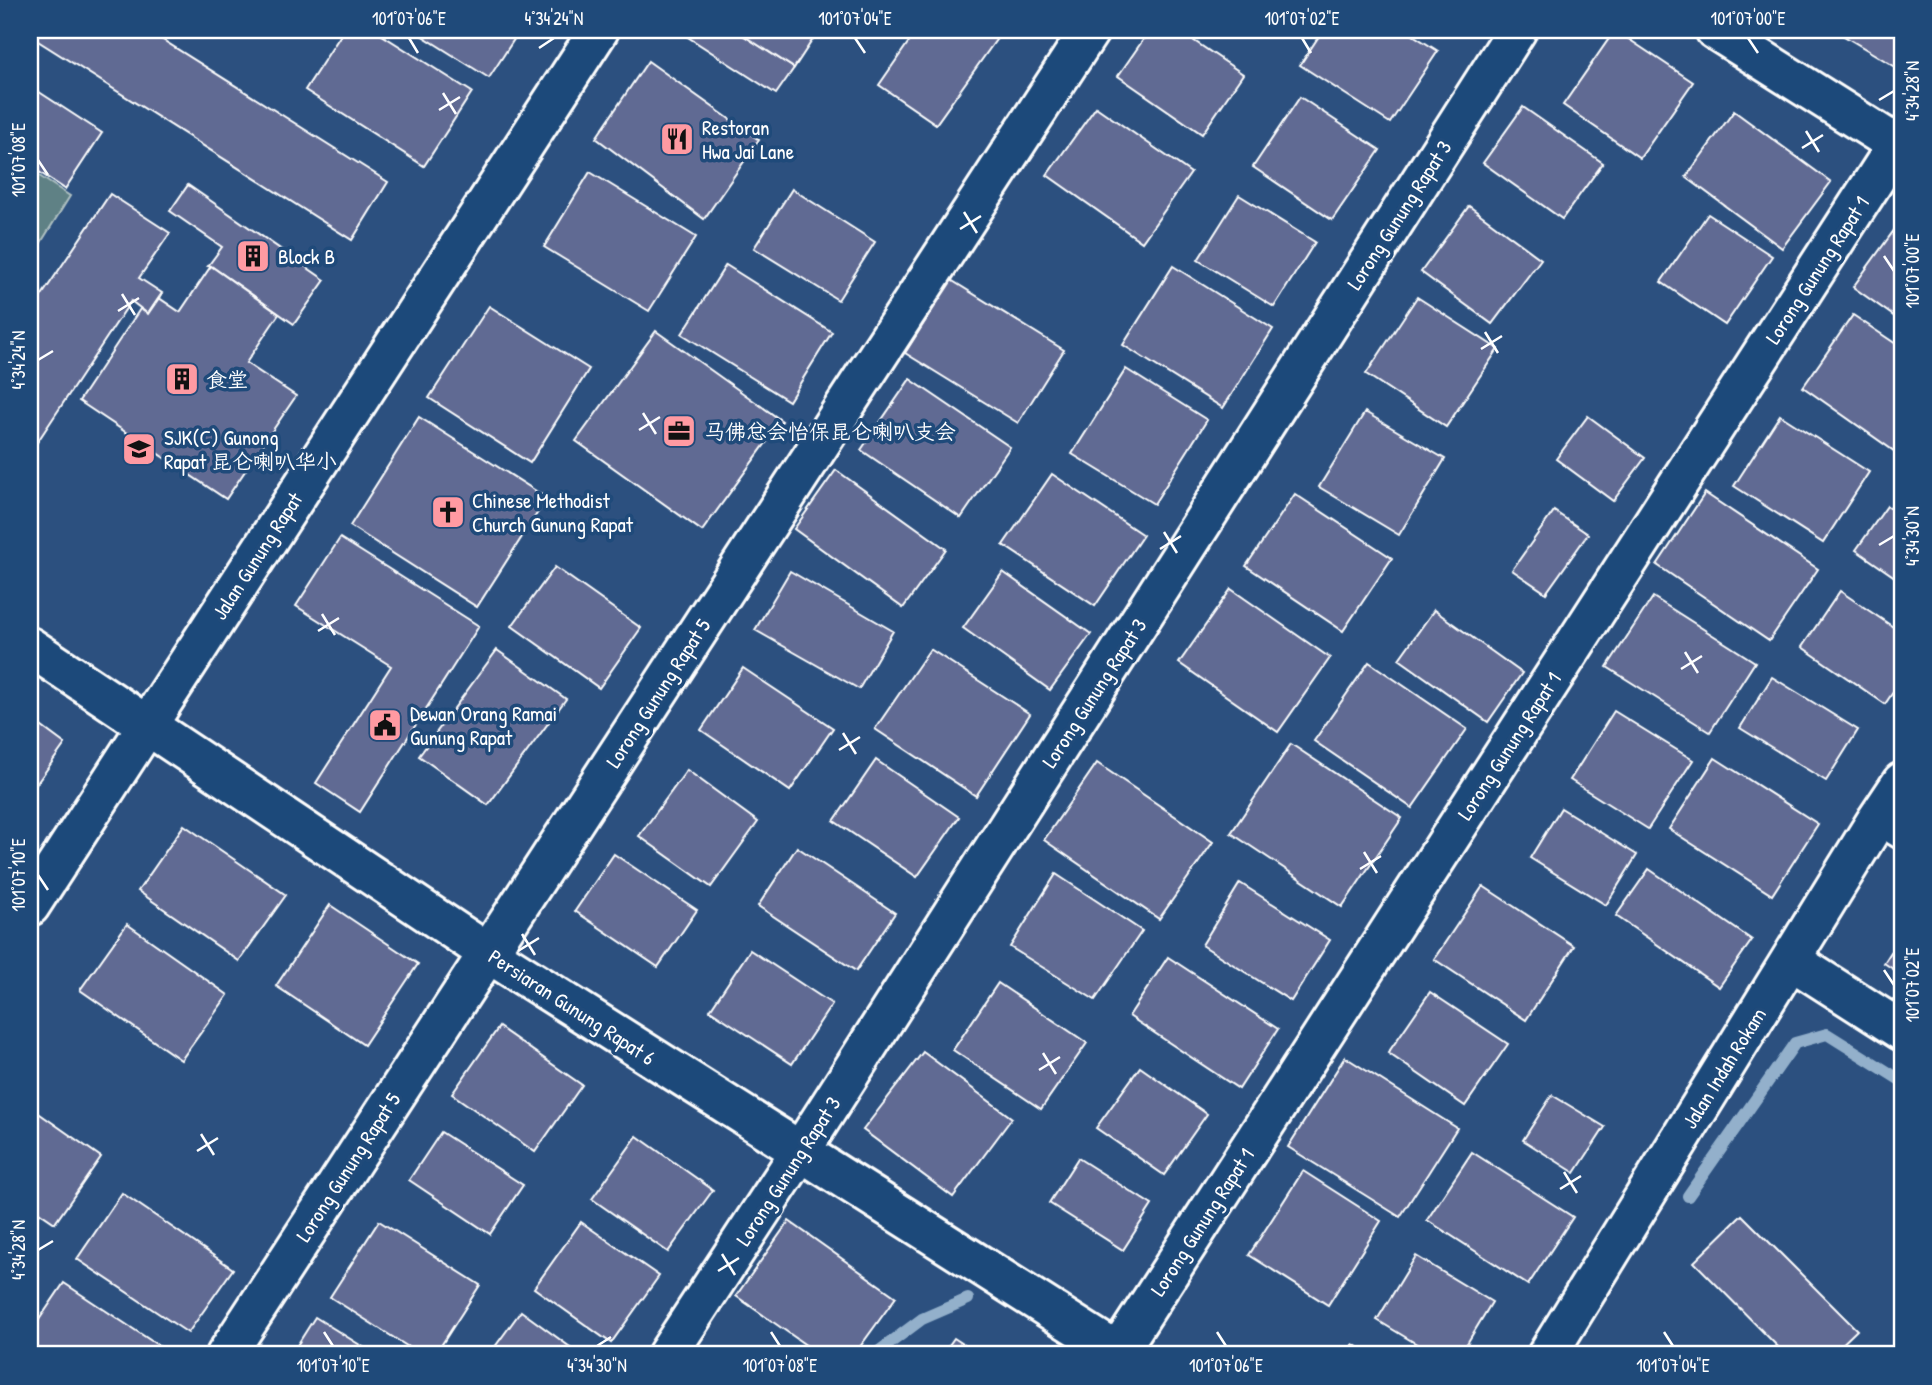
<svg xmlns="http://www.w3.org/2000/svg" width="1932" height="1385" font-family="'Patrick Hand','LXGW WenKai TC',sans-serif">
  <rect width="100%" height="100%" fill="#2c507f"/>
  <filter id="ink" filterUnits="userSpaceOnUse"><feTurbulence type="fractalNoise" baseFrequency=".0143" numOctaves="2"/><feDisplacementMap in="SourceGraphic" scale="14" xChannelSelector="R" yChannelSelector="G"/><feConvolveMatrix kernelMatrix="1 2 1 2 8 2 1 2 1" color-interpolation-filters="sRGB"/></filter>
  <g filter="url(#ink)">
    <path fill="#5f8185" stroke="#afc0c2" stroke-width="2" d="M30,170L70,196L30,260Z"/>
    <g fill="none" stroke-linecap="round" stroke-linejoin="round">
      <g stroke="#93b0cb" stroke-width="12">
        <path d="M1688,1196L1795,1043L1827,1034L1902,1081"/>
        <path d="M874,1355L922,1319L968,1299"/>
      </g>
    </g>
    <g fill="#606a93" stroke="#fff" stroke-width="2">
      <path d="M30,30H147L388,182L352,240L30,36Z"/>
      <path d="M344,30H374L472,92L424,166L305,90Z"/>
      <path d="M413,30H520L489,78Z"/>
      <path d="M677,30H735L794,68L776,94Z"/>
      <path d="M735,30H812L817,33L794,68Z"/>
      <path d="M917,30H988L998,37L936,124L879,85Z"/>
      <path d="M1150,30H1178L1243,74L1202,134L1118,76Z"/>
      <path d="M1323,30H1405L1438,51L1390,123L1300,65Z"/>
      <path d="M1615,30L1693,82L1640,158L1563,105Z"/>
      <path d="M1834,30H1902V64L1899,69Z"/>
      <path d="M648,61L759,140L704,219L596,138Z"/>
      <path d="M30,86L102,133L65,189L30,166Z"/>
      <path d="M1300,97L1380,150L1332,220L1253,167Z"/>
      <path d="M1096,107L1191,173L1142,242L1047,175Z"/>
      <path d="M1523,107L1603,163L1562,219L1483,163Z"/>
      <path d="M1734,111L1831,182L1782,248L1686,177Z"/>
      <path d="M590,172L696,237L649,311L544,247Z"/>
      <path d="M188,185L325,280L294,324L211,266H208L222,247L170,211Z"/>
      <path d="M792,189L875,242L838,300L754,248Z"/>
      <path d="M110,194L170,233L139,278L162,293L148,314L131,301L30,453V313Z"/>
      <path d="M1239,195L1315,242L1274,307L1198,260Z"/>
      <path d="M1469,206L1541,259L1492,324L1421,272Z"/>
      <path d="M1708,214L1772,256L1725,325L1661,282Z"/>
      <path d="M1900,222L1902,223V322L1853,287Z"/>
      <path d="M726,265L832,332L789,401L682,334Z"/>
      <path d="M211,266L279,314L246,363L296,396L226,499L79,401L140,309L148,314L159,298L180,312Z"/>
      <path d="M1173,266L1273,329L1223,408L1123,345Z"/>
      <path d="M951,280L1064,350L1018,423L905,353Z"/>
      <path d="M1417,297L1498,349L1446,427L1366,374Z"/>
      <path d="M489,306L589,369L530,463L429,398Z"/>
      <path d="M1853,315L1902,348V439L1894,451L1803,387Z"/>
      <path d="M656,331L782,421L702,531L576,441Z"/>
      <path d="M1126,369L1207,420L1154,504L1072,454Z"/>
      <path d="M910,379L1010,447L961,518L861,450Z"/>
      <path d="M1365,412L1445,459L1399,535L1319,487Z"/>
      <path d="M1780,415L1869,472L1823,543L1734,486Z"/>
      <path d="M1588,416L1645,458L1613,501L1556,459Z"/>
      <path d="M419,417L547,498L477,607L350,526Z"/>
      <path d="M836,470L946,549L903,608L794,529Z"/>
      <path d="M1052,474L1143,535L1095,606L1003,545Z"/>
      <path d="M1705,493L1818,569L1769,641L1657,565Z"/>
      <path d="M1295,494L1392,558L1343,631L1246,566Z"/>
      <path d="M1887,506L1902,517V582L1856,550Z"/>
      <path d="M1554,511L1588,534L1546,593L1512,570Z"/>
      <path d="M340,538L479,626L360,812L316,783L391,666L296,606Z"/>
      <path d="M555,567L641,628L599,688L512,626Z"/>
      <path d="M790,571L893,631L859,689L755,630Z"/>
      <path d="M1003,572L1091,634L1050,690L963,628Z"/>
      <path d="M1231,589L1330,658L1278,732L1179,663Z"/>
      <path d="M1840,591L1902,633V679L1885,704L1802,647Z"/>
      <path d="M1653,597L1755,662L1710,732L1607,667Z"/>
      <path d="M1434,610L1522,673L1488,722L1399,659Z"/>
      <path d="M930,649L1030,714L976,796L875,729Z"/>
      <path d="M497,650L566,699L488,805L419,756Z"/>
      <path d="M1369,662L1467,729L1412,808L1314,741Z"/>
      <path d="M743,668L833,728L790,791L701,730Z"/>
      <path d="M1772,677L1858,730L1826,781L1740,728Z"/>
      <path d="M1614,711L1693,760L1648,829L1570,780Z"/>
      <path d="M30,718L65,744L30,793Z"/>
      <path d="M1291,744L1402,818L1342,907L1231,833Z"/>
      <path d="M1715,758L1818,824L1772,895L1669,829Z"/>
      <path d="M876,760L959,817L917,877L834,821Z"/>
      <path d="M1097,763L1213,842L1159,919L1044,840Z"/>
      <path d="M687,770L758,822L711,887L639,836Z"/>
      <path d="M1561,808L1637,855L1606,905L1530,858Z"/>
      <path d="M184,825L286,895L239,961L138,891Z"/>
      <path d="M797,847L895,913L856,971L758,906Z"/>
      <path d="M614,854L697,910L658,967L575,911Z"/>
      <path d="M1649,869L1752,940L1719,987L1616,916Z"/>
      <path d="M1056,874L1142,931L1095,1000L1010,947Z"/>
      <path d="M1240,883L1330,940L1291,1001L1202,945Z"/>
      <path d="M1483,886L1574,946L1526,1020L1434,959Z"/>
      <path d="M330,905L418,964L364,1045L276,986Z"/>
      <path d="M127,924L228,995L181,1060L80,990Z"/>
      <path d="M1902,935V975L1884,963Z"/>
      <path d="M750,950L832,1004L792,1064L710,1010Z"/>
      <path d="M1168,957L1278,1029L1239,1089L1129,1016Z"/>
      <path d="M998,983L1087,1043L1041,1109L953,1050Z"/>
      <path d="M1430,992L1508,1044L1465,1106L1388,1053Z"/>
      <path d="M499,1027L582,1085L535,1152L452,1094Z"/>
      <path d="M923,1052L1012,1118L953,1197L863,1130Z"/>
      <path d="M1345,1057L1457,1128L1400,1217L1288,1147Z"/>
      <path d="M1140,1067L1207,1114L1164,1175L1096,1128Z"/>
      <path d="M1552,1095L1605,1127L1575,1173L1523,1140Z"/>
      <path d="M30,1107L101,1157L55,1223L30,1206Z"/>
      <path d="M441,1132L523,1185L490,1234L409,1180Z"/>
      <path d="M637,1136L713,1190L668,1252L592,1199Z"/>
      <path d="M1472,1152L1573,1217L1528,1285L1427,1220Z"/>
      <path d="M1078,1158L1152,1205L1123,1250L1049,1203Z"/>
      <path d="M1303,1171L1381,1221L1328,1305L1249,1255Z"/>
      <path d="M122,1193L233,1269L188,1333L77,1259Z"/>
      <path d="M1742,1215L1857,1330L1831,1355H1786L1694,1262Z"/>
      <path d="M379,1221L480,1285L435,1355H421L330,1297Z"/>
      <path d="M789,1221L896,1297L854,1355H820L736,1296Z"/>
      <path d="M581,1222L659,1276L611,1343L534,1288Z"/>
      <path d="M1416,1256L1492,1302L1460,1355H1435L1377,1320Z"/>
      <path d="M64,1283L171,1354L30,1355V1333Z"/>
      <path d="M521,1311L581,1355H489Z"/>
      <path d="M315,1317L376,1355H291Z"/>
      <path d="M954,1338L980,1355H942Z"/>
      <path d="M1353,1344L1370,1355H1345Z"/>
    </g>
    <g fill="none" stroke-linecap="round" stroke-linejoin="round">
      <g stroke="#fff" stroke-width="30">
        <path id="lane" d="M1876,821L1902,837"/>
      </g>
      <g stroke="#fff" stroke-width="44">
        <g id="street">
          <path d="M1715,30L1902,148"/>
          <path d="M30,647L488,953L1122,1355"/>
          <path d="M1791,960L1902,1031"/>
          <path d="M226,1355L1090,30"/>
          <path d="M667,1355L800,1152L1517,30"/>
          <path d="M1116,1355L1902,137"/>
          <path d="M1547,1355L1876,821L1902,782"/>
        </g>
      </g>
      <g stroke="#fff" stroke-width="44">
        <path id="secondary" d="M30,906L599,30"/>
      </g>
      <use href="#lane" stroke="#1f4a7a" stroke-width="24"/>
      <use href="#street" stroke="#1f4a7a" stroke-width="38"/>
      <use href="#secondary" stroke="#1f4a7a" stroke-width="38"/>
    </g>
  </g>
  <path fill="none" stroke="#fff" stroke-width="2.5" d="M409,38L418,53M855,38L865,53M1302,38L1311,53M1748,38L1758,53M539,48L554,38M443,93L456,114M1879,100L1894,91M439,110L460,97M1806,131L1819,152M1802,148L1823,135M38,160L48,175M964,212L977,233M960,229L981,216M1884,256L1894,271M122,294L135,315M118,311L139,298M1485,332L1498,353M1481,349L1502,336M38,360L53,351M643,413L656,434M639,430L660,417M1164,532L1177,553M1879,545L1894,536M1160,549L1181,536M322,614L335,635M318,631L339,618M1685,652L1698,673M1681,669L1702,656M843,733L856,754M839,750L860,737M1364,852L1377,873M1360,869L1381,856M38,875L48,890M522,934L535,955M518,951L539,938M1884,970L1894,985M1043,1053L1056,1074M1039,1070L1060,1057M201,1134L214,1155M197,1151L218,1138M1564,1172L1577,1193M1560,1189L1581,1176M38,1250L53,1241M722,1254L735,1275M718,1271L739,1258M324,1332L333,1346M771,1332L780,1346M1217,1332L1226,1346M1664,1332L1673,1346M597,1346L611,1337"/>
  <defs>
    <g id="restaurant-square" transform="scale(1.75)"><rect x="-9" y="-9" width="18" height="18" rx="4" fill="#ff9aa2" stroke="#1f4a7a"/><path d="M-5-6h1v4h1v-4h1v4h1v-4h1v5L-1.5 .5V6h-2V.5L-5-1ZM5-6V6H3V1.5H1.5Q1.5-4 5-6Z" fill="#111"/></g>
    <g id="building-square" transform="scale(1.75)"><rect x="-9" y="-9" width="18" height="18" rx="4" fill="#ff9aa2" stroke="#1f4a7a"/><path d="M-4-6H4V6H1V3H-1V6H-4ZM-2.5-4.3h1.7v1.8h-1.7ZM.8-4.3h1.7v1.8H.8ZM-2.5-1h1.7V.8h-1.7ZM.8-1h1.7V.8H.8Z" fill="#111"/></g>
    <g id="office-square" transform="scale(1.75)"><rect x="-9" y="-9" width="18" height="18" rx="4" fill="#ff9aa2" stroke="#1f4a7a"/><path d="M-6-3h4V-5.5h4V-3h4V5H-6ZM-1-4.5V-3h2v-1.5ZM-6 0V1H6V0Z" fill="#111"/></g>
    <g id="school-square" transform="scale(1.75)"><rect x="-9" y="-9" width="18" height="18" rx="4" fill="#ff9aa2" stroke="#1f4a7a"/><path d="M0-5L7-2L0 1L-7-2ZM-4 1L0 2.5L4 1V4Q0 6-4 4Z" fill="#111"/></g>
    <g id="church-square" transform="scale(1.75)"><rect x="-9" y="-9" width="18" height="18" rx="4" fill="#ff9aa2" stroke="#1f4a7a"/><path d="M-1.2-6h2.4v3.5h3.3v2.4h-3.3V6h-2.4V-.1h-3.3v-2.4h3.3Z" fill="#111"/></g>
    <g id="civic-square" transform="scale(1.75)"><rect x="-9" y="-9" width="18" height="18" rx="4" fill="#ff9aa2" stroke="#1f4a7a"/><path d="M-.6-6.5H3V-4.5H.6V-3L4-1V1h2V6H-6V1h2V-1L-.6-3ZM-1.2 2.5V6h2.4V2.5Z" fill="#111"/></g>
  </defs>
  <g fill-rule="evenodd">
    <use href="#restaurant-square" x="677" y="139"/>
    <use href="#building-square" x="253" y="256"/>
    <use href="#building-square" x="182" y="379"/>
    <use href="#office-square" x="679" y="431"/>
    <use href="#school-square" x="139" y="449"/>
    <use href="#church-square" x="448" y="512"/>
    <use href="#civic-square" x="385" y="725"/>
  </g>
  <g text-anchor="middle" dominant-baseline="central" stroke-width="7" stroke-linejoin="round" paint-order="stroke">
    <g font-size="21" fill="#fff" stroke="#1f4a7a" text-anchor="start">
      <text x="702" y="127">Restoran<tspan x="702" dy="24">Hwa Jai Lane</tspan></text>
      <text x="278" y="256">Block B</text>
      <text x="206" y="379">食堂</text>
      <text x="704" y="431">马佛总会怡保昆仑喇叭支会</text>
      <text x="164" y="437">SJK(C) Gunong<tspan x="164" dy="24">Rapat 昆仑喇叭华小</tspan></text>
      <text x="472" y="500">Chinese Methodist<tspan x="472" dy="24">Church Gunung Rapat</tspan></text>
      <text x="410" y="713">Dewan Orang Ramai<tspan x="410" dy="24">Gunung Rapat</tspan></text>
    </g>
    <g font-size="21" fill="#fff" stroke="#1f4a7a">
      <text transform="translate(1399 215) rotate(-57)">Lorong Gunung Rapat 3</text>
      <text transform="translate(1817 270) rotate(-57)">Lorong Gunung Rapat 1</text>
      <text transform="translate(257 556) rotate(-57)">Jalan Gunung Rapat</text>
      <text transform="translate(658 693) rotate(-57)">Lorong Gunung Rapat 5</text>
      <text transform="translate(1094 693) rotate(-57)">Lorong Gunung Rapat 3</text>
      <text transform="translate(1509 746) rotate(-57)">Lorong Gunung Rapat 1</text>
      <text transform="translate(572 1007) rotate(33)">Persiaran Gunung Rapat 6</text>
      <text transform="translate(1724 1068) rotate(-58)">Jalan Indah Rokam</text>
      <text transform="translate(348 1167) rotate(-57)">Lorong Gunung Rapat 5</text>
      <text transform="translate(788 1171) rotate(-57)">Lorong Gunung Rapat 3</text>
      <text transform="translate(1202 1222) rotate(-57)">Lorong Gunung Rapat 1</text>
    </g>
  </g>
  <rect width="1932" height="1385" fill="none" stroke="#1f4a7a" stroke-width="77"/>
  <rect x="38" y="38" width="1856" height="1308" fill="none" stroke="#fff" stroke-width="2.5"/>
  <g font-size="18" text-anchor="middle" fill="#fff">
    <text x="409" y="25">101°07'06"E</text>
    <text x="554" y="25">4°34'24"N</text>
    <text x="855" y="25">101°07'04"E</text>
    <text x="1302" y="25">101°07'02"E</text>
    <text x="1748" y="25">101°07'00"E</text>
    <text transform="translate(1913 91) rotate(-90)" y="6">4°34'28"N</text>
    <text transform="translate(19 160) rotate(-90)" y="6">101°07'08"E</text>
    <text transform="translate(1913 271) rotate(-90)" y="6">101°07'00"E</text>
    <text transform="translate(19 360) rotate(-90)" y="6">4°34'24"N</text>
    <text transform="translate(1913 536) rotate(-90)" y="6">4°34'30"N</text>
    <text transform="translate(19 875) rotate(-90)" y="6">101°07'10"E</text>
    <text transform="translate(1913 985) rotate(-90)" y="6">101°07'02"E</text>
    <text transform="translate(19 1250) rotate(-90)" y="6">4°34'28"N</text>
    <text x="333" y="1372">101°07'10"E</text>
    <text x="597" y="1372">4°34'30"N</text>
    <text x="780" y="1372">101°07'08"E</text>
    <text x="1226" y="1372">101°07'06"E</text>
    <text x="1673" y="1372">101°07'04"E</text>
  </g>
</svg>
